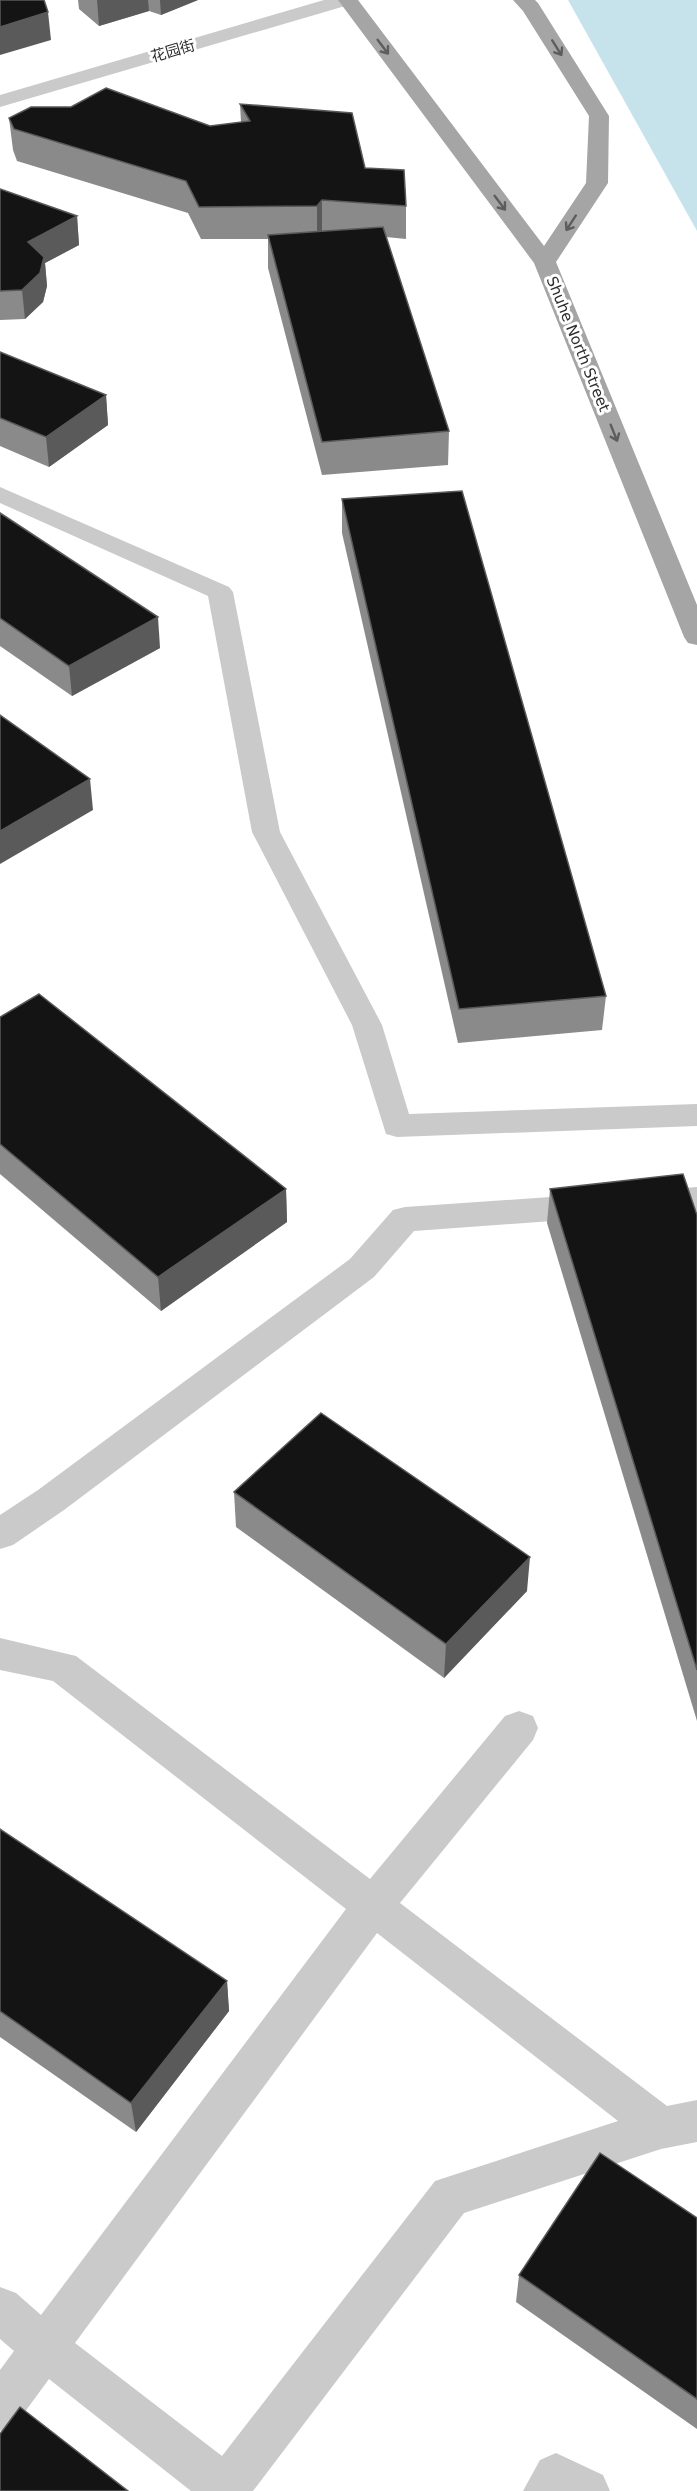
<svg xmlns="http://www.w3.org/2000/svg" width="697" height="2491" font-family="'DejaVu Sans','Noto Sans SC',sans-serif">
  <rect width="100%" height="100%" fill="#fff"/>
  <path fill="#c6e3eb" d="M568,0H697V231Z"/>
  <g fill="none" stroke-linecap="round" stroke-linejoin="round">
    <g fill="#cacaca" fill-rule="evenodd">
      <path d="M324,0H355L352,4L0,107V95Z"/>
      <path d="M0,487L229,587L233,592L280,832L382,1025L409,1114L697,1104V1126L397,1137L386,1134L352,1025L252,832L208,596L0,503Z"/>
      <path d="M697,1187V1211L648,1215L636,1212L632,1203L636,1194L648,1191Z"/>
      <path d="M593,1194L605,1197L609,1206L605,1215L593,1218L414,1231L374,1277L64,1510L13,1545L0,1549V1515L38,1490L350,1259L393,1210L405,1207Z"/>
      <path d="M0,1638L76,1656L370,1879L505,1716L519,1711L533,1716L538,1728L533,1740L400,1903L667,2106L697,2100V2142L661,2149L464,2213L253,2491H191L49,2379L16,2424L0,2431V2370L14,2351L0,2339V2287L16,2293L41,2315L346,1909L53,1681L0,1670ZM377,1933L618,2121L435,2181L222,2456L75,2343Z"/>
      <path d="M556,2453L603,2475L610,2491H523L540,2460Z"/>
    </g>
    <path fill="#a5a5a5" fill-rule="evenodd" d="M338,0H358L544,246L586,183L589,116L523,11L513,0H535L538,3L609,116L608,183L556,262L697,605V645L688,643L684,637L534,263Z"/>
  </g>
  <g fill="#8a8a8a">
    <path d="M78,0H198L161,15L149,11L99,26L79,9Z"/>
    <path d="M240,104L365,168L406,206V239L386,237L449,431L448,465L322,475L268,268V239H201L188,213L17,161L13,150L9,118L210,126L241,122Z"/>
    <path d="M0,189L77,216L79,245L45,263L47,286L43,302L25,319L0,320Z"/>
    <path d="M0,352L106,395L108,425L49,467L0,446Z"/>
    <path d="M342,499L606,996L602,1030L458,1043L342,533Z"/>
    <path d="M0,513L160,648L72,696L0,646Z"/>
    <path d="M0,1017L286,1189L287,1222L161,1311L0,1174Z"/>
    <path d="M550,1189L697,1215V1721L547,1223Z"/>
    <path d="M234,1492L527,1591L444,1678L236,1527Z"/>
    <path d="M0,1829L227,1981L229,2011L136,2132L0,2037Z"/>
    <path d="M697,2218V2429L516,2302L519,2275Z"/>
  </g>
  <g fill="#5a5a5a">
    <path d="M97,0H148L149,11L99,26Z"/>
    <path d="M160,0H198L161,15Z"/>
    <path d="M48,12L51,40L0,55V27Z"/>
    <path d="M322,200V232L317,238V206Z"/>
    <path d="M77,216L79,245L45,263L47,286L43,302L25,319L22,290L28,242Z"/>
    <path d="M106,395L108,425L49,467L46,437Z"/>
    <path d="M158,617L160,648L72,696L69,666Z"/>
    <path d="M90,779L93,810L0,864V831Z"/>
    <path d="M286,1189L287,1222L161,1311L158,1277Z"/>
    <path d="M530,1557L527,1591L444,1678L446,1644Z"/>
    <path d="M227,1981L229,2011L136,2132L131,2103Z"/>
  </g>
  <g fill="#141414" stroke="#5a5a5a" stroke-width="1.5">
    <path d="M0,0H44L48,12L0,27Z"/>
    <path d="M106,88L210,126L250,121L240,104L352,113L365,168L404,170L406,206L322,200L317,206L199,207L186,181L14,129L9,118L31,107H71Z"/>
    <path d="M0,189L77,216L28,242L44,257L40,273L22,290L0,291Z"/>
    <path d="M383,227L449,431L322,442L268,235Z"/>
    <path d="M0,352L106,395L46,437L0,418Z"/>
    <path d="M462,491L606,996L459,1009L342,499Z"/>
    <path d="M0,513L158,617L69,666L0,618Z"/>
    <path d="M0,715L90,779L0,831Z"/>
    <path d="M39,994L286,1189L158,1277L0,1144V1017Z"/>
    <path d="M683,1174L697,1215V1670L550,1189Z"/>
    <path d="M321,1413L530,1557L446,1644L234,1492Z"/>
    <path d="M0,1829L227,1981L131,2103L0,2011Z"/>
    <path d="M600,2153L697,2218V2399L519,2275Z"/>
    <path d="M20,2407L128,2491H0V2434Z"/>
  </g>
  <defs><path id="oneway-shaft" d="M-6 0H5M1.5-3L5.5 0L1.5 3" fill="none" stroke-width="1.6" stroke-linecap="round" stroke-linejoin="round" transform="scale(1.5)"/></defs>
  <g stroke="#5d5d5d">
    <use href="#oneway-shaft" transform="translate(383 47) rotate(53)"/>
    <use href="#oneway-shaft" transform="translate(557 48) rotate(58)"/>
    <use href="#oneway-shaft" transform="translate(500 203) rotate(53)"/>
    <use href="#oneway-shaft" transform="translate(571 223) rotate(123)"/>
    <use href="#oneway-shaft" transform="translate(614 433) rotate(68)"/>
  </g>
  <g text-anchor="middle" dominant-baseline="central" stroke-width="6" stroke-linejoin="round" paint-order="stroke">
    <g font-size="15" fill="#2d2d2d" stroke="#fff">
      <text transform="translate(173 51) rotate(-16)">花园街</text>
      <text transform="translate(578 344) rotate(68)">Shuhe North Street</text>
    </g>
  </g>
</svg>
